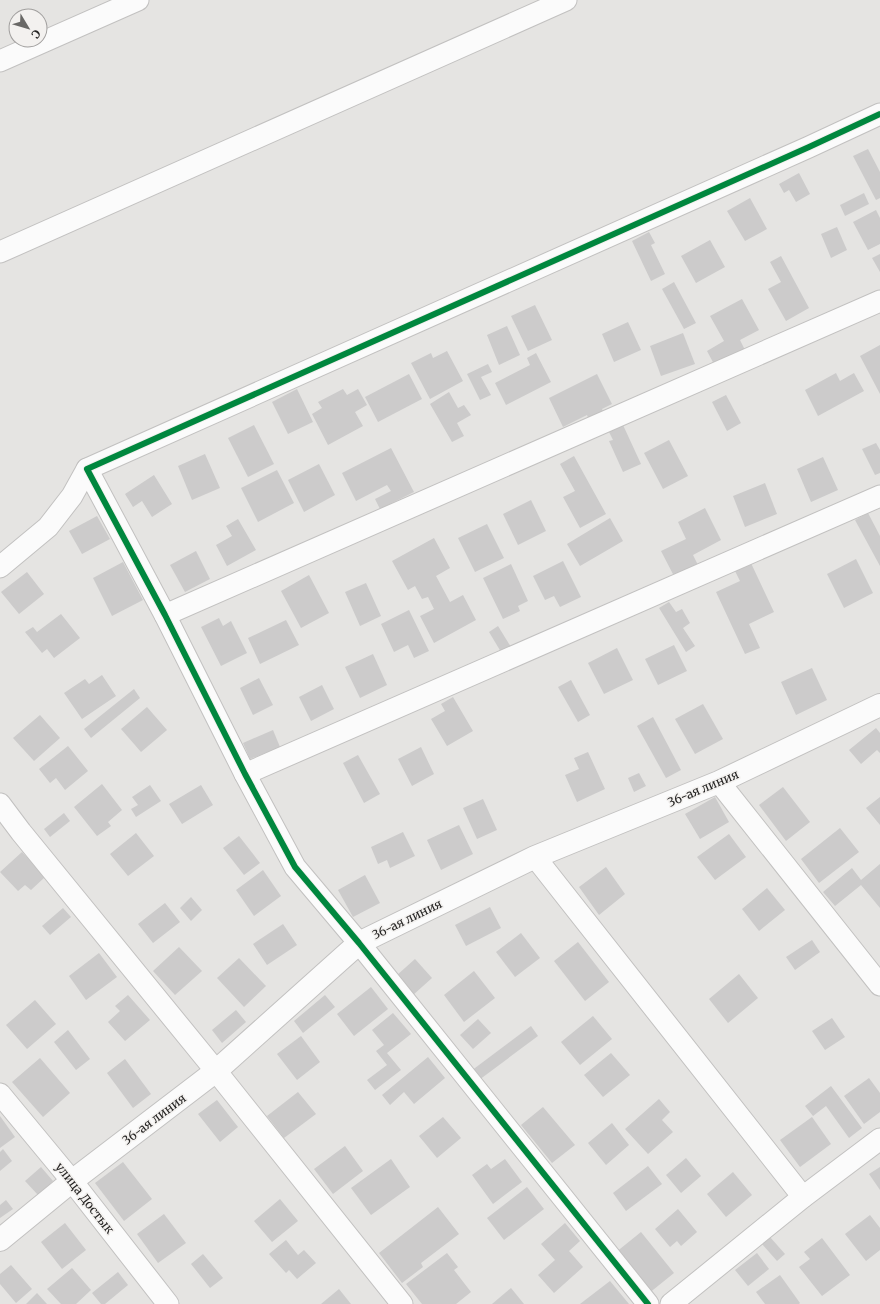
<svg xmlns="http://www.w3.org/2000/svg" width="880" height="1304" font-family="Merriweather,serif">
  <rect width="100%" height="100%" fill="#e5e4e2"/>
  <g fill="#cccbcb">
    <path d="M868,149L880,172V198L876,200L853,156Z"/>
    <path d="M799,173L810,194L796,202L789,190L784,193L779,184Z"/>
    <path d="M864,193L869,204L845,216L840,205Z"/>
    <path d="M750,198L767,229L745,241L727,211Z"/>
    <path d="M876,210L880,218V244L868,250L853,222Z"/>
    <path d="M837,227L847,250L831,258L821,234Z"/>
    <path d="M649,232L655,243L651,245L665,274L651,281L632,241Z"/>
    <path d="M710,240L725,267L696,283L681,256Z"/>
    <path d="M880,254V272L872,258Z"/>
    <path d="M781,256L809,308L786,321L768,289L781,282L770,262Z"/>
    <path d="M674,282L696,323L684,329L662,289Z"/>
    <path d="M742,299L759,330L740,340L745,350L715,366L707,351L724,341L710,316Z"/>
    <path d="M535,305L552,340L528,351L511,316Z"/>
    <path d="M628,322L641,350L614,362L602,334Z"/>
    <path d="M507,326L520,355L499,365L487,335Z"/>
    <path d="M683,333L695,364L661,376L650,346Z"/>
    <path d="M880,345V394L860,356Z"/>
    <path d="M447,351L463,381L430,399L411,363L431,353L433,358Z"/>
    <path d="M536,353L551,382L506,405L495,383L530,365L527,358Z"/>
    <path d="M488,364L492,372L481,377L491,395L480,400L467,374Z"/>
    <path d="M836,373L840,381L854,373L864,391L818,416L805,390Z"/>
    <path d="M409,374L422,399L378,422L365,397Z"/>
    <path d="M597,374L612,404L602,409L604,413L589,420L587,415L563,427L549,398Z"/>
    <path d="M297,389L313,422L288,434L272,402Z"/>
    <path d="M343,389L347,395L358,389L367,405L355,412L363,426L328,445L312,414L322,408L318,402Z"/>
    <path d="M449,392L458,408L464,405L471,415L457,423L464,436L452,442L430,404Z"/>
    <path d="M726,395L741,423L727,431L712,402Z"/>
    <path d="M254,425L274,464L248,477L228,438Z"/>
    <path d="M623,425L641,464L623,472L609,441L613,440L609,432Z"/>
    <path d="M669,440L688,476L663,489L644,453Z"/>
    <path d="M876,443L880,450V473L875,475L862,449Z"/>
    <path d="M391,448L414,492L380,509L375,499L391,491L387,485L356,501L342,473Z"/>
    <path d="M205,454L220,488L192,500L178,466Z"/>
    <path d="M574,456L606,514L580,528L563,497L575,491L560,464Z"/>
    <path d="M823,457L838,490L811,502L797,469Z"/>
    <path d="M319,464L335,495L304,512L288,480Z"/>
    <path d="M277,470L294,503L258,522L241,488Z"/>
    <path d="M154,475L172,504L152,517L142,501L133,507L125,494Z"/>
    <path d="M765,483L777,514L745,527L733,496Z"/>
    <path d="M531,500L546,531L518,545L503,514Z"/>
    <path d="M705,508L721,540L693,555L699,567L675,578L661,551L686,539L678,522Z"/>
    <path d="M868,513L880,536V566L855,520Z"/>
    <path d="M97,516L110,539L82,554L69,531Z"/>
    <path d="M610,518L623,541L580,566L567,544Z"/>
    <path d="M238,519L256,550L227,566L216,545L232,536L226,526Z"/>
    <path d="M487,524L504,558L475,572L458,538Z"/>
    <path d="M434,538L450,568L436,576L450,602L463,595L476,620L434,643L420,616L434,609L428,597L422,599L415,586L408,590L392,561Z"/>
    <path d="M196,551L210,579L185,592L170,565Z"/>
    <path d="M856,559L873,593L844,608L827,574Z"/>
    <path d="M563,561L581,597L560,607L554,596L545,600L533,576Z"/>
    <path d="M750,561L774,612L749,624L760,648L745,654L716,592L740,581L734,569Z"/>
    <path d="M123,562L143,600L112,616L93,578Z"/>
    <path d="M511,564L528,601L518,606L520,611L503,619L483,578Z"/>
    <path d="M27,572L44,594L19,614L1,592Z"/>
    <path d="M309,575L329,613L301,628L281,591Z"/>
    <path d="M366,583L381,616L360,626L345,592Z"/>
    <path d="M669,602L676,612L682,609L690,623L683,628L695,646L686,652L659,608Z"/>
    <path d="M409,610L429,651L414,658L408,645L394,652L381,624Z"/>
    <path d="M61,614L80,638L54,658L47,649L42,653L25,632L33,627L37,632Z"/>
    <path d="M219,618L223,626L231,621L247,653L221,666L201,627Z"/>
    <path d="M286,620L299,645L260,664L248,638Z"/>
    <path d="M498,626L511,647L501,652L489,632Z"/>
    <path d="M674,645L687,671L658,685L645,659Z"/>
    <path d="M617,648L633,680L604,694L588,663Z"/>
    <path d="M373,654L387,685L360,698L345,667Z"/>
    <path d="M812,668L827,700L796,715L781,682Z"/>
    <path d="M102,675L116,696L82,719L64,693L85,679L89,684Z"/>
    <path d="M259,678L273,705L253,715L240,688Z"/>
    <path d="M571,680L590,715L578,722L558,687Z"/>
    <path d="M322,685L334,709L311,721L299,697Z"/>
    <path d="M134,689L140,698L91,738L84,729Z"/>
    <path d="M453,697L473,731L447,746L431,719L445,711L441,704Z"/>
    <path d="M703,704L723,739L695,754L675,719Z"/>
    <path d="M147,707L167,730L141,752L121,729Z"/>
    <path d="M40,715L60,738L34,761L13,738Z"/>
    <path d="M653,717L681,770L666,778L637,726Z"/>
    <path d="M876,728L880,733V753L877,750L861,764L849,750Z"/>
    <path d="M273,730L280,747L250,759L243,743Z"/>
    <path d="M68,746L88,771L65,790L56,778L50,783L39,769Z"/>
    <path d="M421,747L434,774L412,786L398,759Z"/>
    <path d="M588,752L605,789L577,802L565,775L579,769L574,758Z"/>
    <path d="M358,755L380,794L364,803L343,763Z"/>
    <path d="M639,773L646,786L634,792L628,778Z"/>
    <path d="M102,784L122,810L108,822L111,826L97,836L74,807Z"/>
    <path d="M150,785L161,801L136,817L131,809L138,805L132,797Z"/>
    <path d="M201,785L213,805L182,824L169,804Z"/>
    <path d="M783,787L810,822L786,841L759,805Z"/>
    <path d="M715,797L729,822L700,839L685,814Z"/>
    <path d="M880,797V825L866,808Z"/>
    <path d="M483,799L497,830L477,839L463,808Z"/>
    <path d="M64,813L70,821L50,837L44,829Z"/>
    <path d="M459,825L473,854L441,870L427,840Z"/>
    <path d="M840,828L859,852L819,883L801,859Z"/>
    <path d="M403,832L415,856L390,868L387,860L378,864L371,847Z"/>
    <path d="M136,833L154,856L128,876L110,854Z"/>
    <path d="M729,834L746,857L715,880L697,857Z"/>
    <path d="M239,836L260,863L244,875L223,848Z"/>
    <path d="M22,852L45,877L31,890L25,885L18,891L0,872Z"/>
    <path d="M880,864V908L861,885L835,906L823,892L852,868L861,880Z"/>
    <path d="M606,867L625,894L599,915L579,887Z"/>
    <path d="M263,870L281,896L254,916L236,890Z"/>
    <path d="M365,875L380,903L353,917L338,890Z"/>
    <path d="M767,888L785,910L759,931L742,909Z"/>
    <path d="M191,897L202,910L191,921L180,908Z"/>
    <path d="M165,903L180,922L153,943L138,924Z"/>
    <path d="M490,907L501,928L466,946L455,925Z"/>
    <path d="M63,908L71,917L50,935L42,926Z"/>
    <path d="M283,924L297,945L267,965L253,944Z"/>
    <path d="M521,933L540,958L515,977L496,952Z"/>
    <path d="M812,940L820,952L795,970L786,957Z"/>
    <path d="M578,942L609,982L585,1001L554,961Z"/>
    <path d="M179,947L202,971L175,995L153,971Z"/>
    <path d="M99,953L117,977L86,1000L69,976Z"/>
    <path d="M239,958L266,986L244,1007L217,978Z"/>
    <path d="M415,959L432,978L413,995L396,976Z"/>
    <path d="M474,971L495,998L464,1022L444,995Z"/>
    <path d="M739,974L758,998L728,1023L709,999Z"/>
    <path d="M371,987L388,1009L354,1036L337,1014Z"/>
    <path d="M128,995L150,1020L125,1041L108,1022L120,1011L115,1006Z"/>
    <path d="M325,995L335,1007L303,1033L294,1021Z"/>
    <path d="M35,1000L56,1024L27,1049L6,1025Z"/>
    <path d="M236,1010L246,1022L222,1043L212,1030Z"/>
    <path d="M393,1013L411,1034L387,1053L401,1070L375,1090L367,1080L387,1065L376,1051L384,1045L372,1030Z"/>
    <path d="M593,1016L612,1039L580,1065L561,1042Z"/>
    <path d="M832,1018L845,1037L825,1050L812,1031Z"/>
    <path d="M478,1019L491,1033L473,1049L460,1035Z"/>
    <path d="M531,1026L538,1036L479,1080L471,1071Z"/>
    <path d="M68,1030L90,1059L76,1070L54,1042Z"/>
    <path d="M301,1036L320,1062L297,1080L277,1054Z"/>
    <path d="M611,1053L630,1075L603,1097L584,1075Z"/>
    <path d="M428,1057L445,1078L414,1104L404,1092L390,1105L382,1095Z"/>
    <path d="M40,1058L70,1093L43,1117L12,1082Z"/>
    <path d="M125,1059L151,1094L133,1108L107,1073Z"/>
    <path d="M869,1078L880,1093V1112L864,1124L844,1096Z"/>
    <path d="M831,1086L862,1128L849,1138L826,1106L813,1116L805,1106Z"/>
    <path d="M298,1092L316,1114L284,1138L267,1116Z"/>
    <path d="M659,1099L670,1112L662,1120L673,1132L648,1154L625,1129Z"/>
    <path d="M217,1100L238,1127L220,1142L198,1114Z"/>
    <path d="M543,1107L575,1145L552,1163L521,1125Z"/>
    <path d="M0,1116L15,1137L0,1148Z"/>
    <path d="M443,1117L461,1138L437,1158L419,1136Z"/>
    <path d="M812,1117L831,1144L800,1167L780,1140Z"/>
    <path d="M612,1123L629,1145L606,1165L588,1143Z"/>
    <path d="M345,1146L363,1171L333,1194L314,1169Z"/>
    <path d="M3,1149L12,1161L0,1171V1152Z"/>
    <path d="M686,1158L701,1176L681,1193L666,1175Z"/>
    <path d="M391,1159L410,1187L371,1215L351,1188Z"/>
    <path d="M505,1159L522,1182L493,1204L472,1175L487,1164L491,1169Z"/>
    <path d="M123,1162L152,1199L124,1221L95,1183Z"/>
    <path d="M648,1166L662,1184L626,1211L613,1193Z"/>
    <path d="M41,1167L53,1181L38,1195L25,1181Z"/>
    <path d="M880,1167V1190L869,1174Z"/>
    <path d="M733,1172L752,1195L726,1217L707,1194Z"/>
    <path d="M527,1187L544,1209L504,1240L487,1218Z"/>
    <path d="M280,1199L298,1221L272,1242L254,1221Z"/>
    <path d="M6,1200L13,1209L0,1218V1205Z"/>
    <path d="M438,1207L459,1234L421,1263L423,1267L402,1283L379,1253Z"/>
    <path d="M678,1209L697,1232L681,1246L677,1241L670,1247L655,1229Z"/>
    <path d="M164,1214L186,1243L158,1263L137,1234Z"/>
    <path d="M870,1215L880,1228V1250L866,1261L845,1234Z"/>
    <path d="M65,1223L86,1250L62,1269L41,1242Z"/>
    <path d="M565,1223L580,1241L569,1251L583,1267L554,1293L538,1275L555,1260L541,1244Z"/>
    <path d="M641,1232L674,1273L648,1294L615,1253Z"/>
    <path d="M770,1237L785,1254L777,1261L762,1244Z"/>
    <path d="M822,1238L850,1275L822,1296L799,1267L810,1259L804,1252Z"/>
    <path d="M286,1240L298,1255L304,1250L316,1263L297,1279L289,1270L286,1273L269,1254Z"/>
    <path d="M447,1253L458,1267L454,1270L471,1292L456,1304H422L406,1284Z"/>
    <path d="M757,1253L769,1269L748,1286L735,1270Z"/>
    <path d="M203,1254L223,1278L210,1288L191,1264Z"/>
    <path d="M11,1265L32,1289L16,1303L0,1284V1274Z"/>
    <path d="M72,1268L91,1290L76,1304H61L47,1289Z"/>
    <path d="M118,1272L128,1285L105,1304H101L92,1293Z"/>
    <path d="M780,1275L800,1303L799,1304H765L756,1292Z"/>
    <path d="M610,1281L629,1304H580Z"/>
    <path d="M511,1288L524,1304H492Z"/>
    <path d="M339,1289L351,1304H321Z"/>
    <path d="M37,1293L47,1304H26Z"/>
  </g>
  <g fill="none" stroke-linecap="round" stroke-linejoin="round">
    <g stroke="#c2c1c0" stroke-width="23">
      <g id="street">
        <path d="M0,61L138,0"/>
        <path d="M0,252L566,0"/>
        <path d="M0,567L48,527L72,496L87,469"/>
        <path d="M165,615L880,301"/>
        <path d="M245,774L880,496"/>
        <path d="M719,782L880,985"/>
        <path d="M0,804L21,832L216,1071L402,1304"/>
        <path d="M535,857L803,1197"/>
        <path d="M0,1094L72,1181L168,1304"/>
        <path d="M648,1304L359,943L295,867L245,774L165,615L87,469L809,147L880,114"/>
        <path d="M671,1304L803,1197L880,1139"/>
      </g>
    </g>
    <g stroke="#c2c1c0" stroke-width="24">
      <path id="secondary" d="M0,1240L72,1181L216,1071L359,943L535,857L719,782L880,705"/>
    </g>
    <use href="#street" stroke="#fbfbfb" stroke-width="21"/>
    <use href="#secondary" stroke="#fbfbfb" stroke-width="22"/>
    <g stroke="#f3f1ef" stroke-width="8">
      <path id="cycleway" d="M648,1304L359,943L295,867L245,774L165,615L87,469L809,147L880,114"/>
    </g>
    <use href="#cycleway" stroke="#00873e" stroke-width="6"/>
  </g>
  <g text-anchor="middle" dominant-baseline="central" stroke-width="3" stroke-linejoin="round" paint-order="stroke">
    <g font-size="12" fill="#262524" stroke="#f3f1ef">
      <text transform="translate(703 788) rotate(-23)">36-ая линия</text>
      <text transform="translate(407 919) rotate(-26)">36-ая линия</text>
      <text transform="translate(154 1119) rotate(-37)">36-ая линия</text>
      <text transform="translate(85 1198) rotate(52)">улица Достык</text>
    </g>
  </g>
  <g transform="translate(28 28) rotate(128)"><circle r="19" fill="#f3f1ef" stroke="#a19f9e"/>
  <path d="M0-3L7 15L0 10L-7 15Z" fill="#696866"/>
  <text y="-6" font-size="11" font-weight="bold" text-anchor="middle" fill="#262524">С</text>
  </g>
</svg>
